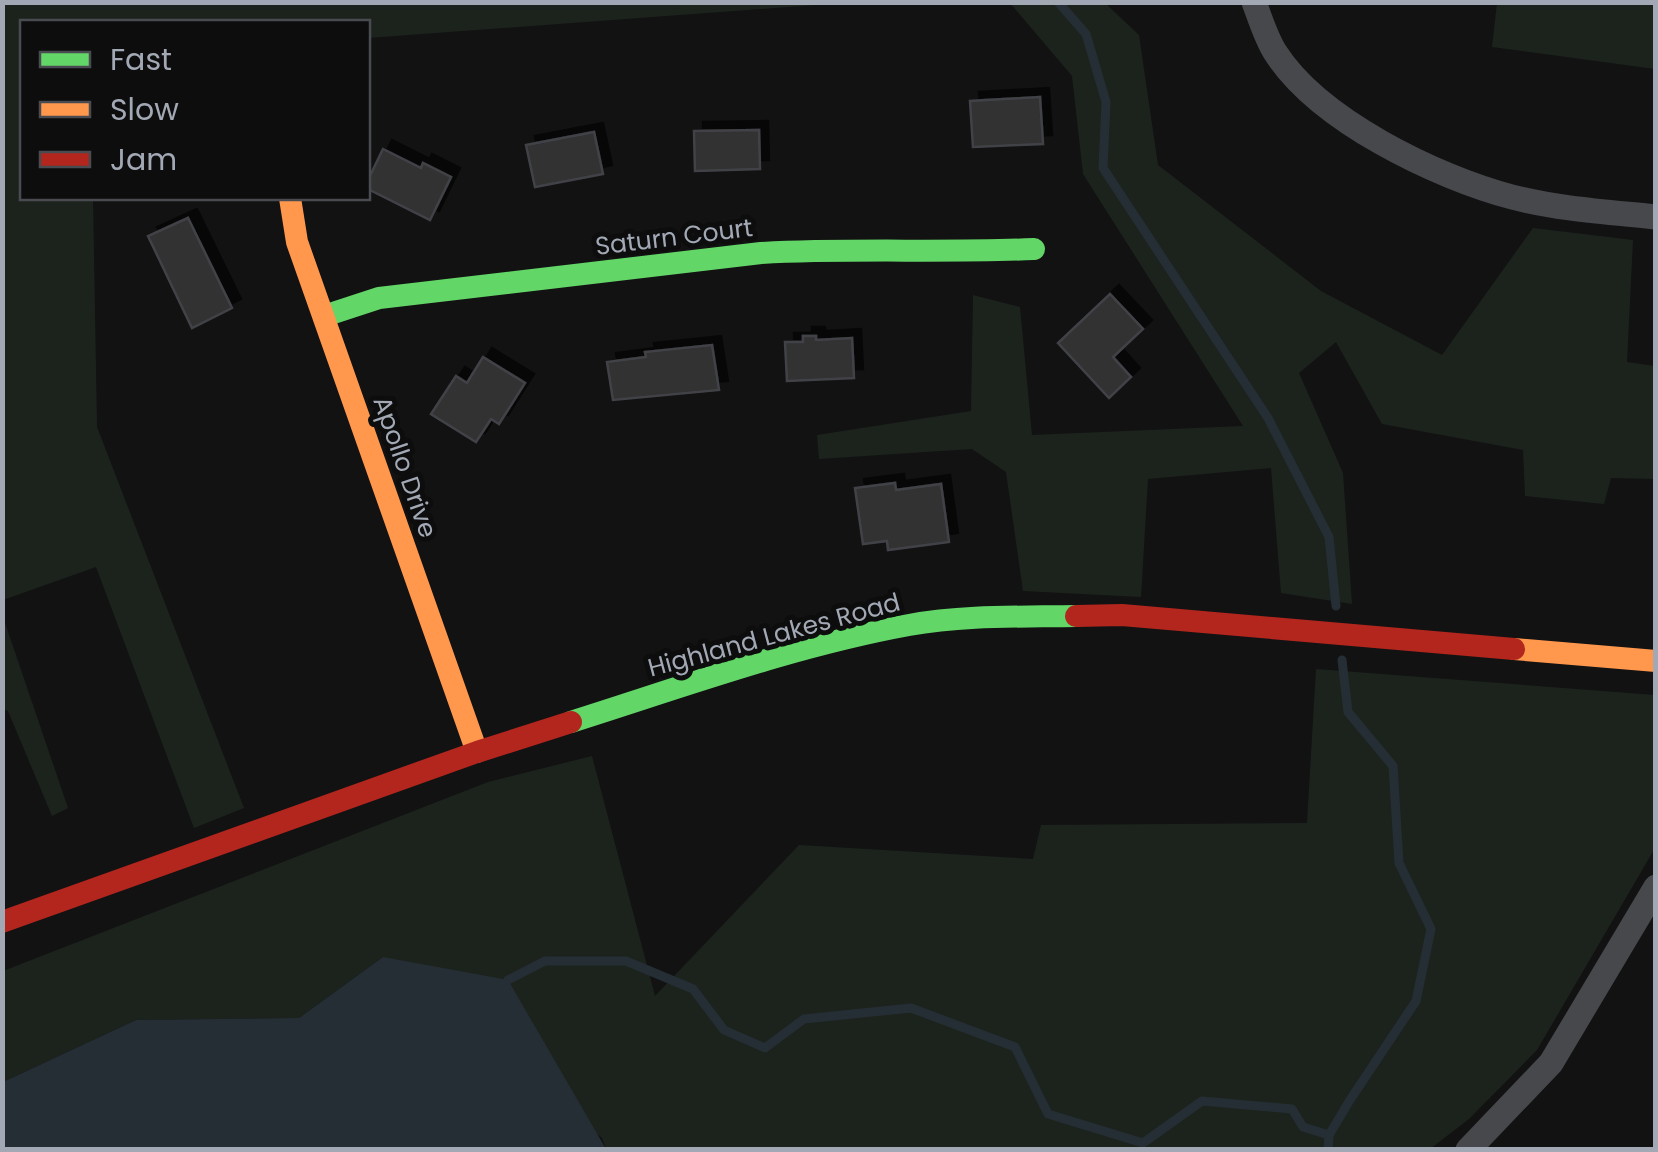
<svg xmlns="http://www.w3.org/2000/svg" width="1658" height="1152" font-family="Poppins,sans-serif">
  <defs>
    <filter id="shadow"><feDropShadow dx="9" dy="-9" stdDeviation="0" flood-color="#0009"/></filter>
  </defs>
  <rect width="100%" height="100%" fill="#121213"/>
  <g fill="#1c231d">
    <path d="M3,2L843,3L368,38V22H22V198H93L97,427L244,808L194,828L96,567L3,600Z"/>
    <path d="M1010,3H1105L1139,35L1158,165L1321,291L1442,355L1533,228L1633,240L1627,362L1655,366V479L1611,478L1604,504L1525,496L1523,450L1382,424L1336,342L1299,373L1343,473L1352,604L1281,593L1271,468L1148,479L1141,597L1023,591L1006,472L972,449L819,459L817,435L971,411L973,295L1020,307L1032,435L1243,426L1083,174L1072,76Z"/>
    <path d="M1497,3H1655V69L1492,47Z"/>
    <path d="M2,614L68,808L52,816L8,711L3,709Z"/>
    <path d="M1316,669L1655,695V848L1537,1050L1469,1119L1430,1149H606L602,1138L383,957L299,1018L136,1020L3,1082V971L488,782L592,756L655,996L799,845L1033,859L1041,825L1307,823Z"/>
  </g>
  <path fill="#262e35" d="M383,957L508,980L606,1149H3V1082L136,1020L299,1018Z"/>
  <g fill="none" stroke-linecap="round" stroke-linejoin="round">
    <g stroke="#262e35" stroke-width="9">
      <path d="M1058,2L1086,34L1106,102L1103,168L1268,418L1329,537L1336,606"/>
      <path d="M508,980L545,961H626L693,989L724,1030L765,1048L804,1019L911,1008L1015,1047L1048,1114L1143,1143L1202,1101L1292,1109L1303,1127L1329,1135"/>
      <path d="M1328,1150L1329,1135L1350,1100L1416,1001L1431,929L1399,863L1393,766L1348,712L1342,660"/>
    </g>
  </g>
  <g fill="#303032" stroke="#414347" stroke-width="2.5" filter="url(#shadow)">
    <path d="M1040,97L1043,144L973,147L970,101Z"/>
    <path d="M759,130L760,169L695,171L694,131Z"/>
    <path d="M594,132L603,174L535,187L526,145Z"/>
    <path d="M383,149L421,168L423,163L451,177L430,220L368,189V180Z"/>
    <path d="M188,218L232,308L192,328L148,236Z"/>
    <path d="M1110,294L1143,329L1113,357L1131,377L1109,398L1058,343Z"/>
    <path d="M803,336H816V340L852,338L854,378L787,381L785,342H803Z"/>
    <path d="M712,345L719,390L613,400L607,362L646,357L645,352Z"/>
    <path d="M483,357L525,383L499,424L491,419L476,442L431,414L456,376L467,383Z"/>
    <path d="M895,483L896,490L941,484L949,542L888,550L887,541L863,544L855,488Z"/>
  </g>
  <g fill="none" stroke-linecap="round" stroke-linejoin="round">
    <g stroke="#47484c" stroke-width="25">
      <path d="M1254,2C1260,18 1266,38 1275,52C1318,120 1436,177 1512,197C1558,209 1608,212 1656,217"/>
      <path d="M1468,1150L1551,1063L1656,887"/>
    </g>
    <g stroke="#63d668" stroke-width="22">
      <path d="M324,316L379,298L761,253C852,248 943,253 1034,249"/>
      <path d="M571,722C682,687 794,646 909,625C963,615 1021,617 1076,616"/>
    </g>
    <g stroke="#ff974d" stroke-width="22">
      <path d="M290,198L297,242L477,752"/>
      <path d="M1514,649L1656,661"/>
    </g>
    <g stroke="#b3261e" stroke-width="22">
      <path d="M1076,616L1122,615L1514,649"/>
      <path d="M2,922L477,752L571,722"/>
    </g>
  </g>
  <g text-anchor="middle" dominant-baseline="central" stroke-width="10" stroke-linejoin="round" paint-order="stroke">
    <g font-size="25" fill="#a2a9b5" stroke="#0d0d0e">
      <text transform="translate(674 237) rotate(-7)">Saturn Court</text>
      <text transform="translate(405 467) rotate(71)">Apollo Drive</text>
      <text transform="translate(774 635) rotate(-15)">Highland Lakes Road</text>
    </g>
  </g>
  <rect width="1658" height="1152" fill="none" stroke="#a2a9b5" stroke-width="10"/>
  <rect x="20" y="20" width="350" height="180" fill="#0d0d0e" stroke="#494b51" stroke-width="2.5"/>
  <rect x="40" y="52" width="50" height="15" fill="#63d668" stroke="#494b51" stroke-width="2.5"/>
  <text x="110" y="70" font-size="30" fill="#a2a9b5">Fast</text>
  <rect x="40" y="102" width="50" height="15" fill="#ff974d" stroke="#494b51" stroke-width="2.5"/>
  <text x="110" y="120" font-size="30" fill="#a2a9b5">Slow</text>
  <rect x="40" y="152" width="50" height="15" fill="#b3261e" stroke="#494b51" stroke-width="2.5"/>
  <text x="110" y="170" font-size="30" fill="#a2a9b5">Jam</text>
</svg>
